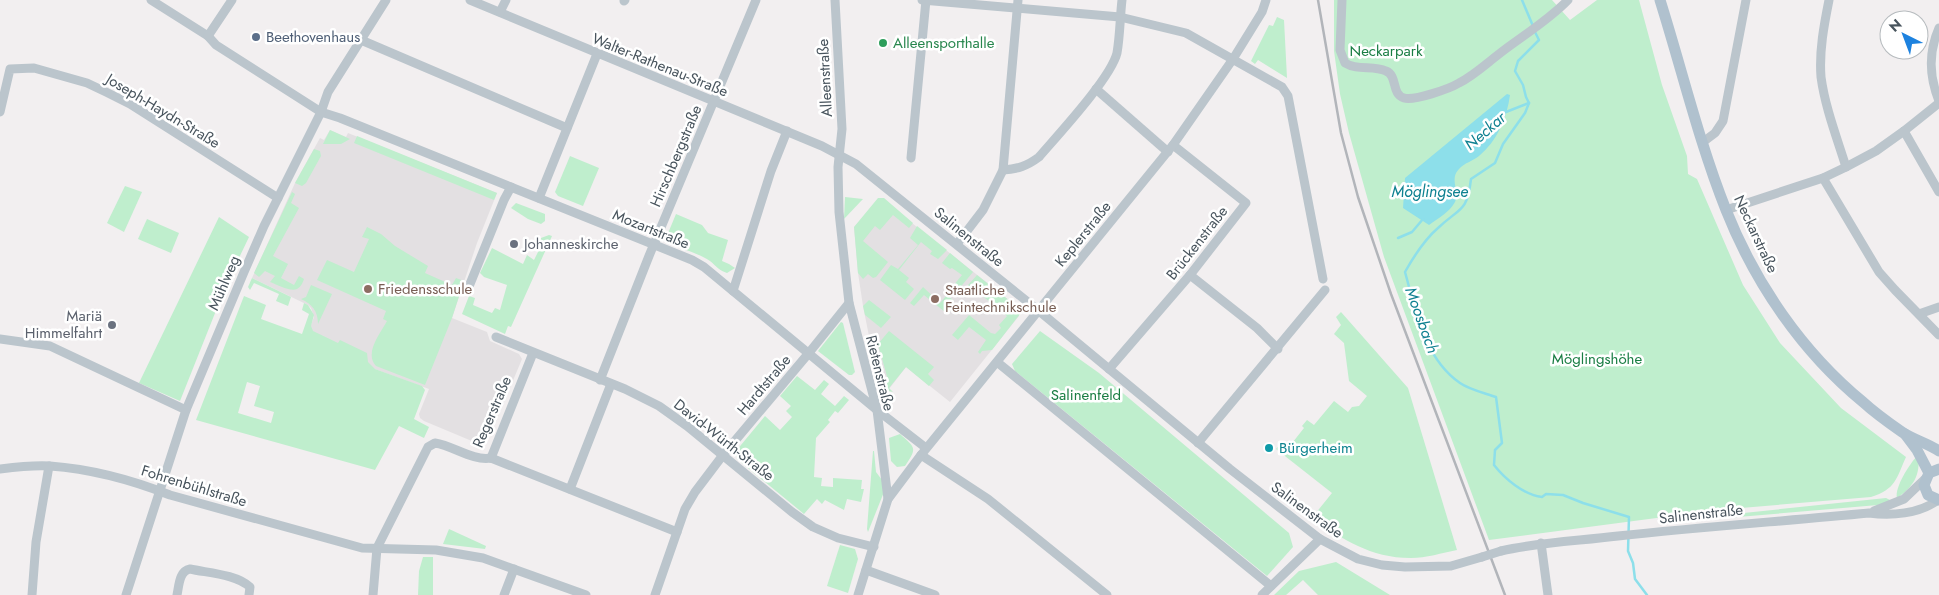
<svg xmlns="http://www.w3.org/2000/svg" width="1939" height="595" font-family="Jost,sans-serif">
  <rect width="100%" height="100%" fill="#f2eff0"/>
  <g fill="#e3e0e2">
    <path d="M330,130L346,137L348,133L497,193L477,243L452,318L487,332L490,341L519,354L522,359L496,421L479,444L424,421L420,418L419,414L429,389L304,343L314,317L311,308L308,305L252,278L295,183L320,138L324,140Z"/>
    <path d="M883,200L1015,305L1019,311V316L950,402L906,367L889,389L883,392L871,346L863,306L858,273L854,227Z"/>
  </g>
  <g fill="#bfeecd" fill-rule="evenodd">
    <path d="M1334,0H1552L1570,20L1597,0H1639L1662,85L1687,156L1688,174L1697,179L1743,285L1780,343L1841,408L1906,457C1896,479 1896,489 1871,497L1717,510L1489,540L1384,257L1349,133L1340,94L1334,51Z"/>
    <path d="M1277,17L1284,20L1287,78L1258,60L1255,64L1251,61L1269,25L1273,26Z"/>
    <path d="M330,130L350,139L341,144H323Z"/>
    <path d="M357,136L497,193L494,200L354,143Z"/>
    <path d="M314,149L320,151L321,156L306,183L302,186L295,183Z"/>
    <path d="M570,156L599,168L583,206L558,196L555,192Z"/>
    <path d="M125,186L142,192L124,232L107,223Z"/>
    <path d="M292,192L295,194L291,203L299,208L273,256L288,264L281,278L294,285L299,276L304,279C303,282 301,287 297,289C290,292 276,284 270,282L275,276L265,271L259,277L254,273Z"/>
    <path d="M845,197L863,199L844,219Z"/>
    <path d="M878,198H884L913,223L909,228L893,215L880,230L875,226L863,241L888,262L876,277L873,278L868,274L863,279L858,273L854,227Z"/>
    <path d="M516,203L545,214V221L541,224L528,219L511,208Z"/>
    <path d="M676,214L702,225L708,233L728,240L722,261L729,264L735,268L727,273C720,271 716,266 710,261C697,252 677,249 666,238Z"/>
    <path d="M219,217L249,237L227,283L180,401L139,383Z"/>
    <path d="M147,219L179,233L171,253L138,239Z"/>
    <path d="M917,226L947,250L938,259L930,254L932,251L921,242L899,270L909,278L906,282L914,289L905,300L880,280L891,265L898,269L918,245L910,238Z"/>
    <path d="M367,227L381,234L395,246L428,266L425,273L452,285L456,278L464,281L452,318L425,385L376,366C364,353 380,334 387,321L383,319L386,311L317,280L327,260L354,272L369,239L362,237Z"/>
    <path d="M549,235L552,236L511,327L508,326L505,334L462,314L469,296L475,298L473,305L492,313L495,308L500,310L507,285L484,277L480,273L492,248L523,264L527,255L534,260L540,248L541,238Z"/>
    <path d="M950,253L973,272L958,290L953,286L962,275L952,268L950,269L942,263Z"/>
    <path d="M977,275L1015,305L1020,314L992,350L982,351L980,354L978,352L986,340L969,327L958,340L952,335L969,315L991,333L995,334L1001,328L999,325L1007,316L974,289L967,297L961,293Z"/>
    <path d="M252,278L291,297L288,306L276,301L279,294L254,283L250,290L248,287Z"/>
    <path d="M311,285L332,294L318,324C318,311 312,304 301,299L306,297Z"/>
    <path d="M923,287L940,303L947,295L954,301L945,312L924,295L914,306L910,303Z"/>
    <path d="M244,296L266,305L261,319L302,334L309,314L302,310L304,303L308,305L314,315L311,326L313,331L338,343L340,340L367,353L368,362L375,369L422,386L425,390L414,419L429,427L424,438L399,426L375,470L196,420ZM247,382L260,386L254,406L274,412L271,423L238,413Z"/>
    <path d="M869,300L891,317L881,328L865,315L863,306Z"/>
    <path d="M1341,312L1408,388L1457,550C1442,553 1426,558 1411,558C1369,558 1345,539 1311,519L1332,493L1276,449L1282,442L1289,447L1304,428L1302,426L1307,420L1314,425L1334,401L1348,412L1352,407L1359,406L1367,396L1349,381L1344,343L1334,334L1341,325L1336,317Z"/>
    <path d="M841,322L843,323L855,372L852,375H849L818,351Z"/>
    <path d="M889,331L934,367L928,374L934,380L929,386L906,367L889,388L893,392L884,390L882,386L888,380L878,344Z"/>
    <path d="M1040,331L1099,373L1289,533L1293,547L1267,576L1015,371L1012,364Z"/>
    <path d="M797,376L815,390L824,380L829,384L821,394L835,406L844,396L849,400L838,413L835,411L828,420L830,422L816,438L814,477L822,478L821,486L833,487V478L862,480L861,489H864L861,502L847,499L844,510L825,500L822,504L817,499L804,514L737,459L736,451L765,416L780,430L792,417L786,411L791,406L780,396Z"/>
    <path d="M900,434C915,448 918,447 905,466L897,467L891,461L889,438Z"/>
    <path d="M873,451H874L876,472L882,480L884,492L868,532L867,529Z"/>
    <path d="M1918,455C1921,475 1913,487 1897,498C1894,488 1910,463 1918,455Z"/>
    <path d="M1886,498L1892,501L1878,505L1726,518V516L1734,514Z"/>
    <path d="M449,529L486,546L485,549L443,544Z"/>
    <path d="M840,545L855,549L858,559L848,593L827,586Z"/>
    <path d="M423,557H433V595H418L419,571Z"/>
    <path d="M1336,562L1390,595H1318L1303,580L1286,595H1274L1299,571Z"/>
  </g>
  <path fill="#8ddfea" d="M1507,94L1510,95C1507,118 1497,141 1479,156C1473,161 1464,163 1459,169C1449,179 1460,191 1455,202C1450,212 1437,219 1429,225L1403,208L1405,178Z"/>
  <g fill="none" stroke-linecap="round" stroke-linejoin="round">
    <g stroke="#8ddfea" stroke-width="2.5">
      <path d="M1522,0L1533,26"/>
      <path d="M1529,103L1525,113L1503,144L1495,163L1471,179C1467,213 1460,207 1438,228C1424,240 1414,256 1405,272C1416,311 1424,358 1460,383C1470,390 1485,393 1496,397L1502,443L1495,450L1494,465C1505,479 1524,495 1542,497L1546,494L1563,495L1583,503L1629,517L1628,551L1633,563L1635,579L1647,595"/>
      <path d="M1506,112L1529,103L1526,97L1523,85L1515,71L1518,61L1539,40L1535,32"/>
      <path d="M1398,238L1412,232L1423,219"/>
    </g>
    <g stroke="#bbc5cc" stroke-width="9">
      <path d="M151,0L208,36L216,45L321,112L340,118L692,260L704,267L877,410L926,448"/>
      <path d="M470,0L822,146L856,164L1039,311L1230,469L1320,539L1358,559L1382,565L1405,567L1451,566L1482,557"/>
      <path d="M835,0L842,129L838,167L839,212L849,303L877,410L888,499L858,595"/>
      <path d="M922,0L1120,17L1186,33L1282,87L1288,96L1323,279"/>
      <path d="M1342,0L1340,50L1345,63C1358,71 1373,65 1386,71C1398,76 1391,94 1404,98C1414,101 1449,89 1459,83C1473,76 1486,64 1499,54C1522,36 1548,21 1568,0"/>
      <path d="M1829,0C1824,25 1819,51 1821,77C1825,107 1837,138 1846,167"/>
      <path d="M624,1L625,0"/>
      <path d="M500,12L506,0"/>
      <path d="M1939,28C1928,53 1929,76 1939,101"/>
      <path d="M208,36L232,0"/>
      <path d="M361,40L567,128"/>
      <path d="M1096,89L1168,152"/>
      <path d="M0,112L10,69L34,68L87,83L106,92L130,104L278,198"/>
      <path d="M1904,131L1939,192"/>
      <path d="M1703,142L1715,133L1723,121L1746,0"/>
      <path d="M911,158L926,0"/>
      <path d="M1003,170C1018,169 1027,166 1039,157C1057,136 1111,78 1117,53C1120,36 1120,17 1122,0"/>
      <path d="M1823,178L1879,272L1895,290L1939,335"/>
      <path d="M539,198L597,54"/>
      <path d="M1726,210L1823,178L1846,167L1876,151L1904,131L1939,103"/>
      <path d="M957,244L983,210L1003,170L1018,0"/>
      <path d="M1190,275L1257,328L1278,349"/>
      <path d="M470,284L504,200L511,187"/>
      <path d="M733,291L771,171L787,131"/>
      <path d="M1919,314L1939,307"/>
      <path d="M496,337L625,389L659,406L687,426L792,512L813,527L838,538L874,547"/>
      <path d="M0,339L50,346L186,410"/>
      <path d="M997,362L1271,586"/>
      <path d="M1109,369L1190,275L1246,203L1173,145"/>
      <path d="M600,380L649,256L756,0"/>
      <path d="M1198,443L1325,290"/>
      <path d="M921,455L988,499L1107,595"/>
      <path d="M491,458L677,532"/>
      <path d="M491,458L533,353"/>
      <path d="M0,469C16,467 34,465 50,466C91,469 132,480 170,495L362,548L436,550L483,558L586,595"/>
      <path d="M570,489L611,384"/>
      <path d="M888,499L921,455L1173,145L1233,59L1262,12L1266,0"/>
      <path d="M1874,511L1904,499L1925,479"/>
      <path d="M1541,543L1548,595"/>
      <path d="M1501,551C1540,542 1578,541 1618,536C1702,527 1785,521 1869,513C1891,516 1919,514 1938,500"/>
      <path d="M866,570L935,595"/>
      <path d="M32,595L36,542L49,466"/>
      <path d="M126,595L186,410L244,272L264,226L321,112L328,92L386,0"/>
      <path d="M177,595C179,586 179,571 190,569C208,573 236,574 250,587L249,595"/>
      <path d="M373,595L377,548L428,447L435,443C454,446 472,461 491,458"/>
      <path d="M504,595L514,569"/>
      <path d="M655,595L685,509L695,492L723,455L808,354L849,303"/>
      <path d="M1262,595L1320,539"/>
    </g>
    <g stroke="#b0c1ce" stroke-width="11">
      <path d="M1660,0C1682,70 1699,142 1726,210C1755,283 1802,352 1863,402C1875,413 1889,423 1902,432C1914,440 1927,443 1939,451"/>
      <path d="M1905,434L1917,450L1929,473"/>
      <path d="M1939,469L1929,473L1924,485L1928,495L1939,500"/>
    </g>
    <path stroke="#b2b5ba" stroke-width="2.5" d="M1318,0L1341,133L1358,197L1391,294L1505,595"/>
    <path stroke="#bbc5cc" stroke-width="9" d="M1482,557L1501,551"/>
  </g>
  <circle fill="#5c6f8a" stroke="#fff" stroke-width="2" cx="256" cy="37" r="5"/>
  <circle fill="#2e9e5b" stroke="#fff" stroke-width="2" cx="883" cy="43" r="5"/>
  <g fill="#6b7280" stroke="#fff" stroke-width="2">
    <circle cx="514" cy="244" r="5"/>
    <circle cx="112" cy="325" r="5"/>
  </g>
  <g fill="#8d6e63" stroke="#fff" stroke-width="2">
    <circle cx="368" cy="289" r="5"/>
    <circle cx="935" cy="299" r="5"/>
  </g>
  <circle fill="#0f9aa8" stroke="#fff" stroke-width="2" cx="1269" cy="448" r="5"/>
  <g text-anchor="middle" dominant-baseline="central" stroke-width="5" stroke-linejoin="round" paint-order="stroke">
    <g font-size="15" fill="#4e5e75" stroke="#fff" text-anchor="start">
      <text x="266" y="37">Beethovenhaus</text>
    </g>
    <g font-size="15" fill="#27864d" stroke="#fff" text-anchor="start">
      <text x="893" y="43">Alleensporthalle</text>
    </g>
    <g font-size="15" fill="#197d43" stroke="#fff">
      <text x="1386" y="51">Neckarpark</text>
      <text x="1597" y="359">Möglingshöhe</text>
      <text x="1086" y="395">Salinenfeld</text>
    </g>
    <g font-size="15" fill="#48545d" stroke="#fff">
      <text transform="translate(660 65) rotate(22)">Walter-Rathenau-Straße</text>
      <text transform="translate(825 78) rotate(-93)">Alleenstraße</text>
      <text transform="translate(163 111) rotate(31)">Joseph-Haydn-Straße</text>
      <text transform="translate(676 156) rotate(-67)">Hirschbergstraße</text>
      <text transform="translate(651 229) rotate(22)">Mozartstraße</text>
      <text transform="translate(1083 234) rotate(-51)">Keplerstraße</text>
      <text transform="translate(1756 234) rotate(65)">Neckarstraße</text>
      <text transform="translate(969 237) rotate(39)">Salinenstraße</text>
      <text transform="translate(1197 243) rotate(-52)">Brückenstraße</text>
      <text transform="translate(224 283) rotate(-67)">Mühlweg</text>
      <text transform="translate(880 373) rotate(76)">Rietenstraße</text>
      <text transform="translate(764 385) rotate(-50)">Hardtstraße</text>
      <text transform="translate(492 412) rotate(-67)">Regerstraße</text>
      <text transform="translate(724 440) rotate(38)">David-Würth-Straße</text>
      <text transform="translate(194 486) rotate(17)">Fohrenbühlstraße</text>
      <text transform="translate(1307 510) rotate(36)">Salinenstraße</text>
      <text transform="translate(1701 514) rotate(-6)">Salinenstraße</text>
    </g>
    <g font-size="15" fill="#5b616d" stroke="#fff" text-anchor="start">
      <text x="524" y="244">Johanneskirche</text>
      <text x="102" y="316" text-anchor="end">Mariä<tspan x="102" dy="17">Himmelfahrt</tspan></text>
    </g>
    <g font-size="15" fill="#785e54" stroke="#fff" text-anchor="start">
      <text x="378" y="289">Friedensschule</text>
      <text x="945" y="290">Staatliche<tspan x="945" dy="17">Feintechnikschule</tspan></text>
    </g>
    <g font-size="15" fill="#0d838f" stroke="#fff" text-anchor="start">
      <text x="1279" y="448">Bürgerheim</text>
    </g>
    <g font-size="16" font-style="italic" fill="#0f8191" stroke="#fff">
      <text transform="translate(1485 131) rotate(-41)">Neckar</text>
      <text x="1430" y="191">Möglingsee</text>
      <text transform="translate(1422 320) rotate(70)">Moosbach</text>
    </g>
  </g>
  <g transform="translate(1904 35) rotate(318)"><circle r="24" fill="#ffffff" stroke="#b6bbbe"/>
  <path d="M0-4L9 19L0 12L-9 19Z" fill="#1d82df"/>
  <text y="-8" font-size="14" font-weight="bold" text-anchor="middle" fill="#48545d">N</text>
  </g>
</svg>
